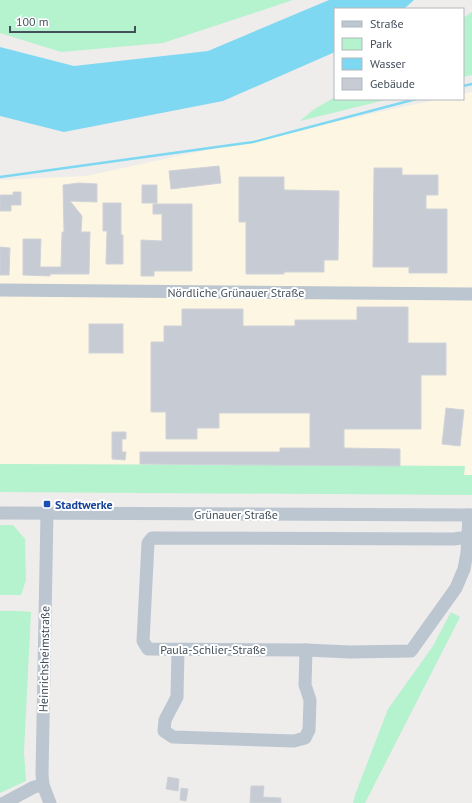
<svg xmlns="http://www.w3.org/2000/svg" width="472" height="803" font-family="'PT Sans',sans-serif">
  <rect width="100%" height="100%" fill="#efecec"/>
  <path fill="#fdf6e2" d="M472,92V475H464L465,466L0,464V180L86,176L439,99H463V94Z"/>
  <g fill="#b5f2ce">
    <path d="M0,0H293L163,43L61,52L0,33Z"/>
    <path d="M472,12V75L463,77V18Z"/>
    <path d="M335,97V99H389L300,121L313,110Z"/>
    <path d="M0,464L465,466L464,475H472V495L0,492Z"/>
    <path d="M0,525H13L25,539L26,580L21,595H0Z"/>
    <path d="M0,611H20L31,612L24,752L26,781L0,793Z"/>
    <path d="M451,612L460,617L365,803H353L355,795L388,709L433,646Z"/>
  </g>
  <path fill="#7ed8f2" d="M329,0H414L404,9H335V52L223,101L64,132L0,116V47L74,66L208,51Z"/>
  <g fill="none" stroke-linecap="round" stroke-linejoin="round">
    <g stroke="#7ed8f2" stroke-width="2.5">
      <path d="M463,86L472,84"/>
      <path d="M0,177L253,142L416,99"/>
    </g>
  </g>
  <g fill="#c7cbd3" stroke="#cfd2d9">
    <path d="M219,166L221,183L171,189L169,171Z"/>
    <path d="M374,168H402V175H438V195H426V209H447V273H409V267H373Z"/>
    <path d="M239,177H284V190L339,191L338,260H324V272H284V274H246V222H239Z"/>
    <path d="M79,183L97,184V202L70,201L82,216L81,232H90L89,274H50V276L23,275V239H41L40,267H61L62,232H64L63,185Z"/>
    <rect x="142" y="185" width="15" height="18"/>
    <path d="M13,192H21V205H11V211H0V195H13Z"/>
    <path d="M103,203H121V235H123V264H106L107,231H103Z"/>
    <path d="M153,204H192V271H154V276H141V240L162,241V214H153Z"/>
    <path d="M0,247L10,248L9,275H0Z"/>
    <path d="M357,307H408V343H446V375H421V429H344V448L400,449V466L140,464V452H280V448H310V413H219V428H197V439H166V412H151V342H164V326H182V309H243V326H295V320H357Z"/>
    <rect x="89" y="324" width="34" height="29"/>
    <path d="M446,408L464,410L460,446L442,444Z"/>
    <path d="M112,432H126V439H122V452H126L125,460L112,459Z"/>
    <path d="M168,777L179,779L178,791L166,789Z"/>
    <path d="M251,786H264L263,797L281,798V803H250Z"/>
    <path d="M181,788L188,789L186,801L180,800Z"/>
  </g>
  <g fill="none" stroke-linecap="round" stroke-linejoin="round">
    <g stroke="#bbc6d0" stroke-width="13">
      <path d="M0,290L472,294"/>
      <path d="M0,513L472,515"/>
      <path d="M47,513L42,774L43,785L50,803"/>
      <path d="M468,537L454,539L152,538L148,543L143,641L148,649L306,650L350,652L411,651L456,588L464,569L467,553L469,515"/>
      <path d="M178,650L177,697L165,720L164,731L173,737L294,741L305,738L309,730L310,700L305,685L306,650"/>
      <path d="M4,803L34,787L43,785"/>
    </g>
  </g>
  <rect fill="#1a4fb4" stroke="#fff" stroke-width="1.5" x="43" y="500" width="8" height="8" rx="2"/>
  <g text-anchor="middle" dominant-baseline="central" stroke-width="4" stroke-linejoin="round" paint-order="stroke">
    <g font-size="12" fill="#434f5b" stroke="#fff">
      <text x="236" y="292">Nördliche Grünauer Straße</text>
      <text x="236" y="514">Grünauer Straße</text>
      <text x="213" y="649">Paula-Schlier-Straße</text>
      <text transform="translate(44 659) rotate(-89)">Heinrichsheimstraße</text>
    </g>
    <g font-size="12" font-weight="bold" fill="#164399" stroke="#fff" text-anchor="start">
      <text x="55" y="504">Stadtwerke</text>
    </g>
  </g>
  <rect x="334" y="8" width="130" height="92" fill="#ffffff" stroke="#b4b9bd"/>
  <rect x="342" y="21" width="20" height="6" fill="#bbc6d0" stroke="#b4b9bd"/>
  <text x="370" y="28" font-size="12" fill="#434f5b">Straße</text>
  <rect x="342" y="38" width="20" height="12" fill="#b5f2ce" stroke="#b4b9bd"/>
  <text x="370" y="48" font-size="12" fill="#434f5b">Park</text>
  <rect x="342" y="58" width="20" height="12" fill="#7ed8f2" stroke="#b4b9bd"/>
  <text x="370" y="68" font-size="12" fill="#434f5b">Wasser</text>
  <rect x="342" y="78" width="20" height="12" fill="#c7cbd3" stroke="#b4b9bd"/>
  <text x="370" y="88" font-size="12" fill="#434f5b">Gebäude</text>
  <path d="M10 26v6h125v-6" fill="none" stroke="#434f5b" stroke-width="2"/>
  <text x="16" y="26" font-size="12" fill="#434f5b" stroke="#ffffff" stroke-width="3" paint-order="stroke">100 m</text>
</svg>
